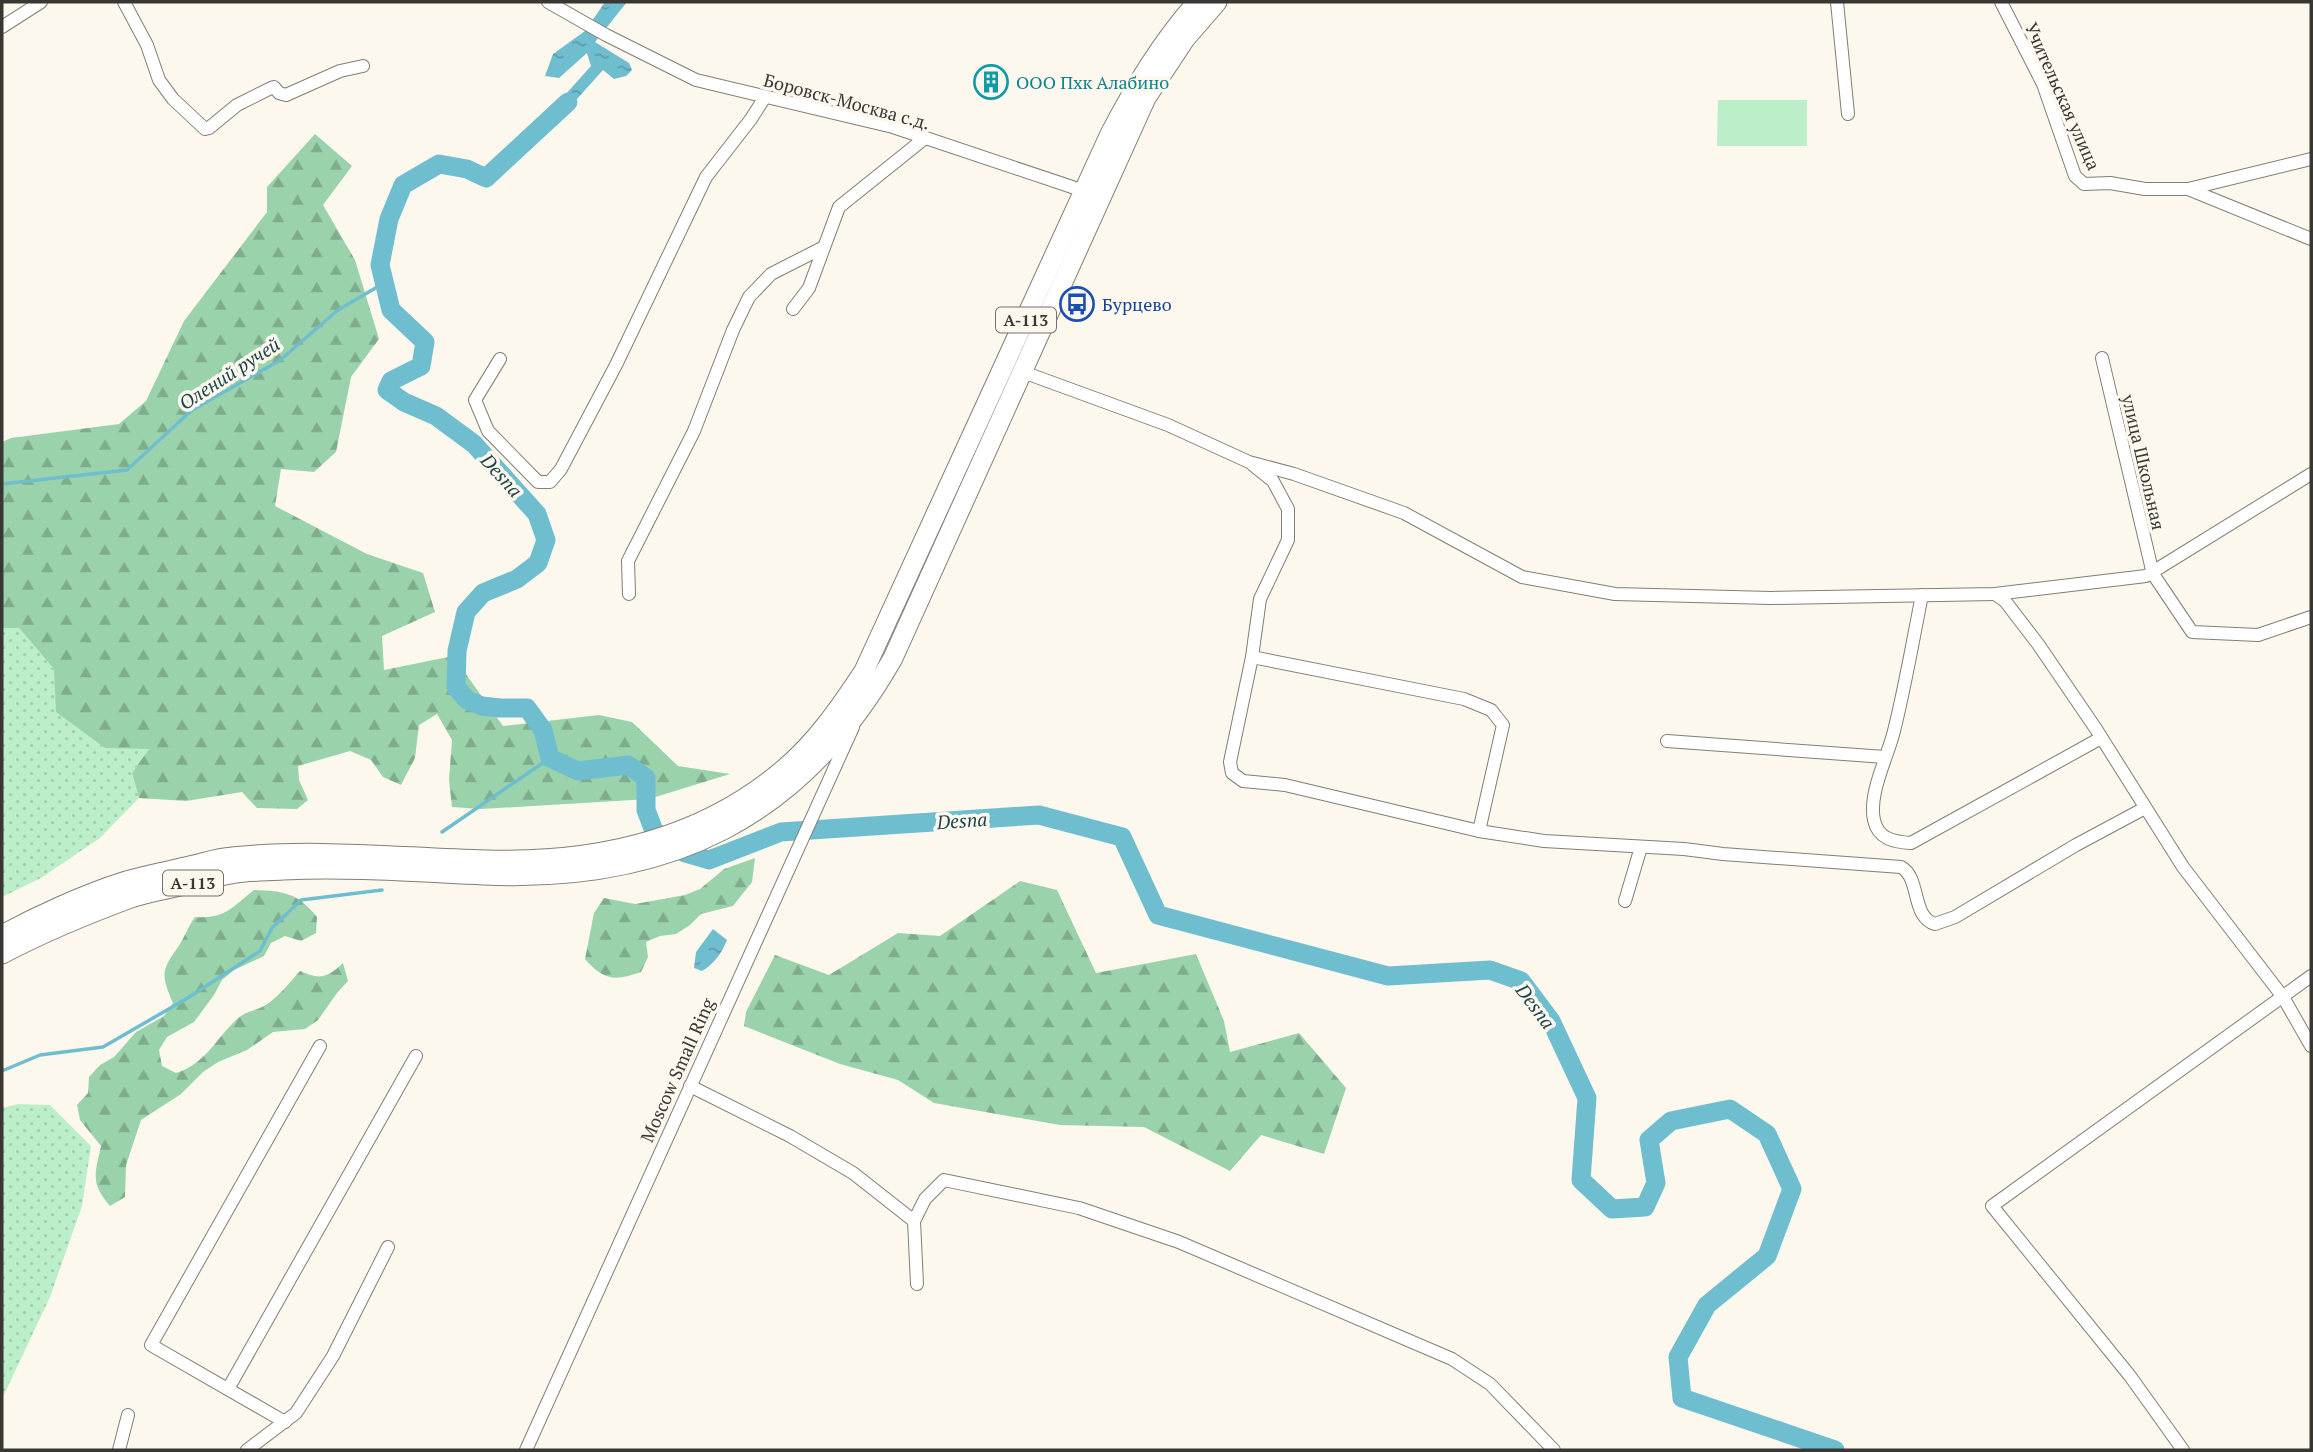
<svg xmlns="http://www.w3.org/2000/svg" width="2313" height="1452" font-family="'PT Serif',serif">
  <defs>
    <pattern id="grass-dots" width="8" height="8" patternUnits="userSpaceOnUse" patternTransform="scale(1.75)"><rect width="8" height="8" fill="#bceeca"/><path d="M2 2h.1M6 6h.1" fill="none" stroke="#a2cdae" stroke-width="1.8" stroke-linecap="round"/></pattern>
    <pattern id="forest-firs" width="22" height="20" patternUnits="userSpaceOnUse" patternTransform="scale(1.75)"><rect width="22" height="20" fill="#9ad3ab"/><path d="M5 1l3.5 6h-7zM16 11l3.5 6h-7z" fill="#7fac8c"/></pattern>
    <pattern id="water-ripples" width="26" height="14" patternUnits="userSpaceOnUse" patternTransform="scale(1.75)"><rect width="26" height="14" fill="#6fbecf"/><path d="M2 4q2-2 4 0t4 0M15 11q2-2 4 0t4 0" fill="none" stroke="#5c9ba9"/></pattern>
  </defs>
  <rect width="100%" height="100%" fill="#fcf8ee"/>
  <g fill="url(#grass-dots)">
    <path d="M2,628H19L54,669L105,748H150L132,773L139,798L100,838L41,878L2,897Z"/>
    <path d="M18,1104L50,1105L91,1146L82,1206L50,1297L2,1399V1108Z"/>
  </g>
  <g fill="url(#forest-firs)">
    <path d="M315,134L352,166L323,205L355,260L379,339L351,377L336,452L314,472L281,469L275,506L367,554L423,573L435,612L382,636L384,670L453,656L503,726L599,715L632,722L678,766L730,774L649,799L481,809L452,807L449,780L452,740L437,714L419,725L415,758L401,785L383,777L371,760L350,751L298,766L299,780L308,800L297,809L257,808L242,792L186,801L139,798L132,773L149,749L105,748L56,712L54,669L19,628H2V442L11,438L119,424L146,401L184,321L267,212V187Z"/>
    <path d="M755,858L752,882L733,906L701,914L690,925L676,934L660,936L646,942L648,957L641,972C615,981 604,981 585,959L594,913L604,898L635,904L685,895L700,889L724,869Z"/>
    <path d="M1020,881L1057,890L1096,973L1196,954L1224,1021L1230,1052L1299,1033L1346,1088L1324,1154L1261,1135L1230,1171L1144,1127L1060,1125L934,1103L898,1080L840,1064L744,1026L746,1012L775,955L829,975L898,933L940,936Z"/>
    <path d="M254,890C284,891 298,893 317,917L316,933L301,941L285,936L271,943L264,956L234,970L222,980L214,995L194,1022L167,1037L159,1050L162,1066L176,1073C205,1064 215,1040 236,1020C245,1011 255,1011 264,1006C278,998 289,983 300,971C320,980 327,978 343,963L348,981L337,993L318,1020L305,1029L273,1032L247,1050L218,1062L203,1072L181,1094L141,1120L126,1165L125,1197L110,1206C90,1183 95,1174 101,1146L80,1120L77,1105L88,1093L89,1077L100,1065L114,1057L136,1032L164,1016L173,1003C161,975 161,971 178,947C185,937 187,928 195,917C226,919 232,907 254,890Z"/>
  </g>
  <path fill="#bceeca" d="M1718,100H1807V146H1717Z"/>
  <g fill="url(#water-ripples)">
    <path d="M605,2H627L595,42L629,63L632,70L626,76L614,79L603,70L559,119L549,120L548,114L591,66L587,53L559,78L545,76L553,54L585,31Z"/>
    <path d="M713,929L727,940C722,953 714,964 702,971L694,968L696,952Z"/>
  </g>
  <g fill="none" stroke-linecap="round" stroke-linejoin="round">
    <g stroke="#6fbecf" stroke-width="3.5">
      <path d="M2,484L127,470L192,410L279,361L338,310L384,283"/>
      <path d="M442,832L550,758"/>
      <path d="M2,1071L40,1055L103,1047L186,999L260,951L272,928L301,900L382,890"/>
    </g>
    <path stroke="#6fbecf" stroke-width="19" d="M568,102L486,178L467,169L439,164L403,185L389,219L380,265L391,310L425,342L421,366L391,381L387,390L404,402L436,416L474,444L537,514L546,540L538,563L517,579L483,593L466,612L457,651L456,687L467,700L482,706L500,708H527L543,730L550,758L578,771L628,765L646,778V810L654,831L685,853L709,860L781,832L1039,815L1122,837L1158,915L1388,976L1490,970L1521,981L1551,1021L1587,1098L1581,1180L1612,1209L1645,1207L1656,1183L1649,1140L1671,1121L1730,1109L1767,1134L1792,1189L1767,1256L1707,1305L1678,1357L1682,1398L1835,1450"/>
    <g stroke="#817e75" stroke-width="14">
      <g id="minor">
        <path d="M124,2L147,45L159,80L173,99L205,129L209,128L237,105L271,88L274,87L279,93L286,95L340,71L363,66"/>
        <path d="M548,2L606,35L696,80L893,127L1084,191"/>
        <path d="M1837,2L1848,114"/>
        <path d="M2001,2L2043,84L2075,176L2084,184L2110,183L2145,189H2188L2311,159"/>
        <path d="M2,27L41,2"/>
        <path d="M2188,189L2311,239"/>
        <path d="M793,309L809,288L839,207L925,138"/>
        <path d="M2102,358L2153,574L2192,632L2258,635L2311,617"/>
        <path d="M500,359L475,400L488,431L538,482H550L561,469L616,365L706,177L751,119L765,97"/>
        <path d="M1023,372L1168,425L1249,462L1294,474L1404,513L1522,577L1615,594L1771,598L1995,594L2146,576L2311,474"/>
        <path d="M1253,465L1273,481L1288,509V540L1260,599L1252,657L1230,762L1232,773L1243,781L1285,785L1479,831L1544,841L1684,849L1723,854L1901,867C1921,878 1911,917 1935,924L1955,917L2076,845L2145,808"/>
        <path d="M629,594L628,561L694,431L733,330L749,297L771,274L824,247"/>
        <path d="M1995,594L2005,601L2038,644L2096,729L2183,867L2283,997L2311,1046"/>
        <path d="M1922,595C1913,640 1905,687 1894,731C1888,756 1868,794 1874,820C1878,839 1894,842 1911,843L2101,738"/>
        <path d="M1252,657L1464,699L1491,710L1503,725L1479,831"/>
        <path d="M1667,741L1885,757"/>
        <path d="M1625,901L1641,847"/>
        <path d="M690,1086L790,1136L853,1173L914,1221L917,1284"/>
        <path d="M914,1221L925,1199L944,1180L1079,1208L1179,1242L1452,1359L1490,1384L1554,1450"/>
        <path d="M228,1389L416,1056"/>
        <path d="M285,1422L151,1345L320,1046"/>
        <path d="M119,1450L128,1415"/>
        <path d="M247,1450L296,1413L333,1356L388,1247"/>
        <path d="M526,1450L853,727"/>
        <path d="M2183,1450L2130,1376L1992,1206L2311,976"/>
      </g>
    </g>
    <g stroke="#817e75" stroke-width="21">
      <g id="highway">
        <path d="M2,935C37,916 85,894 123,882C143,876 165,872 185,867C201,864 216,858 232,857C316,848 402,858 486,860C594,863 700,841 784,769C816,742 841,706 864,671L1110,134C1135,86 1161,43 1197,2"/>
        <path d="M2,954C42,933 85,915 128,899C147,892 169,889 189,884C205,880 220,875 236,873C251,871 267,871 283,870C350,867 417,872 484,875C667,883 801,820 893,658L1146,98L1185,39L1217,2"/>
      </g>
    </g>
    <use href="#minor" stroke="#fff" stroke-width="12"/>
    <use href="#highway" stroke="#fff" stroke-width="19"/>
  </g>
  <defs>
    <g id="building-ring" transform="scale(1.75)"><circle r="9.5" fill="#fcf8ee" stroke="#0f9aa8" stroke-width="1.5"/><path d="M-4-6H4V6H1V3H-1V6H-4ZM-2.5-4.3h1.7v1.8h-1.7ZM.8-4.3h1.7v1.8H.8ZM-2.5-1h1.7V.8h-1.7ZM.8-1h1.7V.8H.8Z" fill="#0f9aa8"/></g>
    <g id="bus-ring" transform="scale(1.75)"><circle r="9.5" fill="#fcf8ee" stroke="#1a4fb4" stroke-width="1.5"/><path d="M-5-6H5V4H4V6H2V4H-2V6H-4V4H-5ZM-3.5-4V0h7V-4ZM-3.5 1.2v1.5H-2V1.2ZM2 1.2v1.5H3.5V1.2Z" fill="#1a4fb4"/></g>
  </defs>
  <g fill-rule="evenodd">
    <use href="#building-ring" x="991" y="82"/>
    <use href="#bus-ring" x="1077" y="304"/>
  </g>
  <g text-anchor="middle" dominant-baseline="central" stroke-width="7" stroke-linejoin="round" paint-order="stroke">
    <g fill="#fcf8ee" stroke="#73716b" stroke-width="2">
      <rect x="996" y="307.5" width="60" height="25" rx="5"/>
      <rect x="163" y="870.5" width="60" height="25" rx="5"/>
    </g>
    <g font-size="16" font-weight="bold" fill="#383733">
      <text x="1026" y="320">А-113</text>
      <text x="193" y="883">А-113</text>
    </g>
    <g font-size="18" fill="#0d838f" stroke="#fcf8ee" text-anchor="start">
      <text x="1016" y="82">ООО Пхк Алабино</text>
    </g>
    <g font-size="18" fill="#383733" stroke="#fcf8ee">
      <text transform="translate(2063 96) rotate(66)">Учительская улица</text>
      <text transform="translate(847 101) rotate(15)">Боровск-Москва с.д.</text>
      <text transform="translate(2144 462) rotate(77)">улица Школьная</text>
      <text transform="translate(677 1070) rotate(-66)">Moscow Small Ring</text>
    </g>
    <g font-size="18" fill="#164399" stroke="#fcf8ee" text-anchor="start">
      <text x="1102" y="304">Бурцево</text>
    </g>
    <g font-size="19" font-style="italic" fill="#1e434b" stroke="#fcf8ee">
      <text transform="translate(229 373) rotate(-33)">Олений ручей</text>
      <text transform="translate(502 475) rotate(48)">Desna</text>
      <text transform="translate(962 820) rotate(-4)">Desna</text>
      <text transform="translate(1536 1006) rotate(53)">Desna</text>
    </g>
  </g>
  <rect width="2313" height="1452" fill="none" stroke="#383733" stroke-width="7"/>
</svg>
